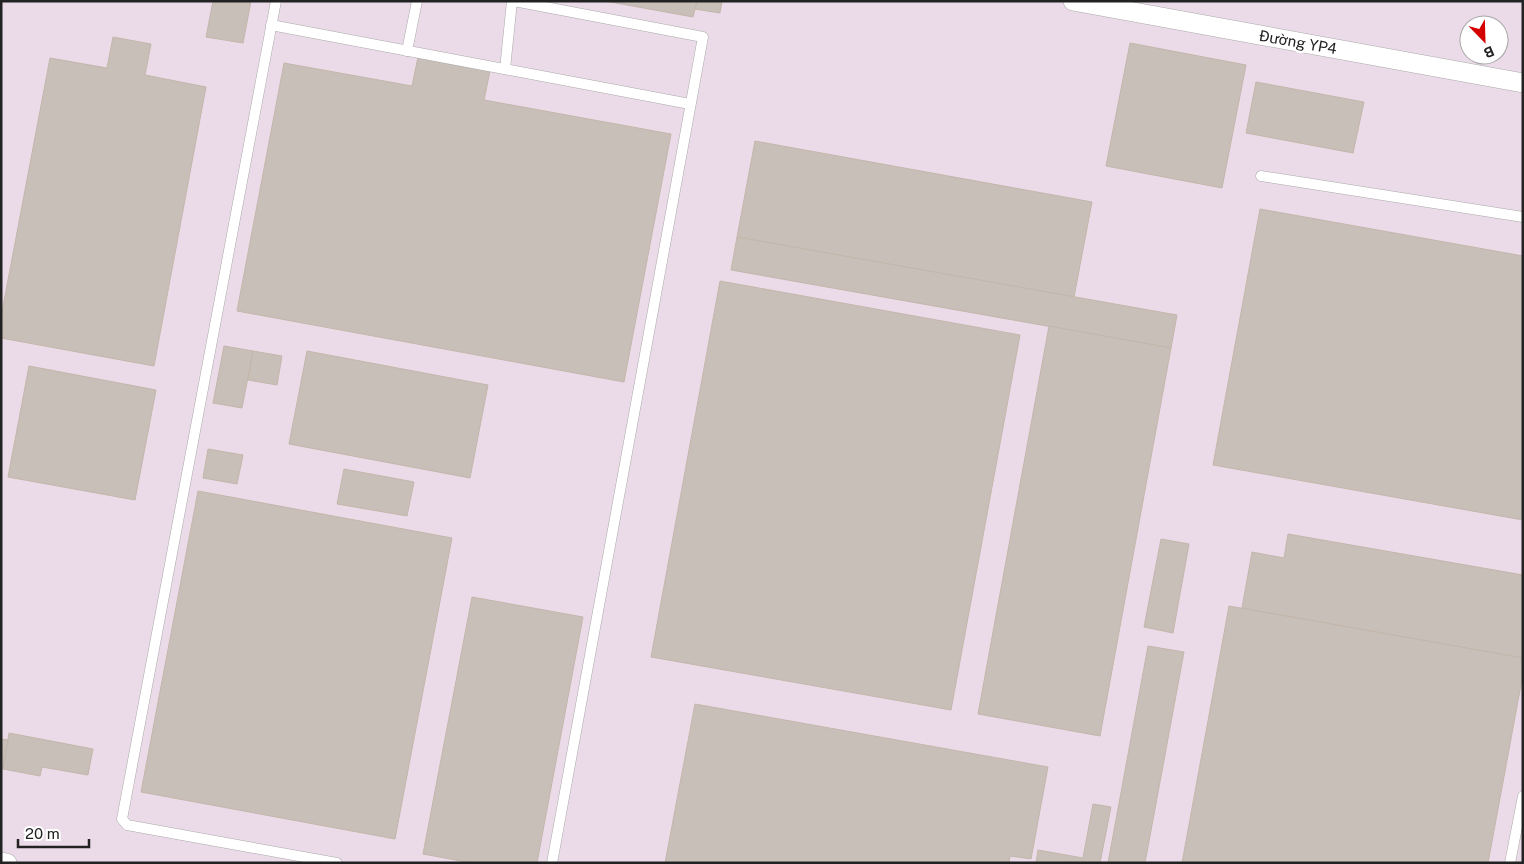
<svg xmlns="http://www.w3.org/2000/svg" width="1524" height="864" font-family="'Public Sans',sans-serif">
  <rect width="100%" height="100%" fill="#f2efe9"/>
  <path fill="#ebdbe8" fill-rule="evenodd" d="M1,1H1523V863H1ZM1469,25H1499V55H1469Z"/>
  <g fill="#c7bfb8" stroke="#c4b6ab">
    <path d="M213,1H251L243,43L206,37Z"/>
    <path d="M605,1H697L693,17Z"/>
    <path d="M697,1H722L720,13L695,9Z"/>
    <path d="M113,37L151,44L145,75L206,87L154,366L1,338V317L50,58L107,68Z"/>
    <path d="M1130,43L1246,65L1222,188L1106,166Z"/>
    <path d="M418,57L490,71L484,100L671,134L624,382L237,311L284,63L412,86Z"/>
    <path d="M1256,82L1364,102L1353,153L1246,133Z"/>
    <path d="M755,141L1092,202L1074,297L737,237Z"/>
    <path d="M1260,209L1523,256V520L1213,465Z"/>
    <path d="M737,237L1177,315L1171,348L731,270Z"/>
    <path d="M720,281L1020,335L951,710L651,657Z"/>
    <path d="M1049,326L1171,348L1100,736L978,714Z"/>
    <path d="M224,346L253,351L242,408L213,403Z"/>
    <path d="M253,351L282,356L277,385L248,380Z"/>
    <path d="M307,351L488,385L470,478L289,444Z"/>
    <path d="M29,366L156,390L135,500L8,477Z"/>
    <path d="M208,449L243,455L237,484L203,478Z"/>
    <path d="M344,469L414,482L407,516L337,504Z"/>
    <path d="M198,491L452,538L395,839L141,792Z"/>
    <path d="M1288,534L1523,575V658L1242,608L1252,552L1284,558Z"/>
    <path d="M1161,539L1189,544L1173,633L1144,627Z"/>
    <path d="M472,597L583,617L537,863H472L423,854Z"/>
    <path d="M1229,606L1523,658V674L1488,863H1182Z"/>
    <path d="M1148,646L1184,652L1145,863H1108Z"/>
    <path d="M695,704L1048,767L1031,859L1010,856L1009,863H665Z"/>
    <path d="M9,733L93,749L88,775L42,767L40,776L3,769Z"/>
    <path d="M1,739L8,740L3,769H1Z"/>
    <path d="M1093,804L1111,807L1100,863H1036L1038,850L1083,858Z"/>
  </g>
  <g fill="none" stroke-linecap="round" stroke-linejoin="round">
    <g stroke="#a9a9a9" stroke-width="11">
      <g id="service">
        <path d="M276,1L122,819L127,825L337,863"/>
        <path d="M514,1L703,37L552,863"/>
        <path d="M271,25L690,104"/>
        <path d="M407,51L417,1"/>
        <path d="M505,69L512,1"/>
        <path d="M1261,176L1523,217"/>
        <path d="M1510,863L1523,796"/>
      </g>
    </g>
    <g stroke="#a9a9a9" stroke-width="20">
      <g id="minor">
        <path d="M1073,1L1523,83"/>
        <path d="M1,862L7,863"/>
      </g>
    </g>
    <use href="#service" stroke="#fff" stroke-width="10"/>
    <use href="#minor" stroke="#fff" stroke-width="19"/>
  </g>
  <g text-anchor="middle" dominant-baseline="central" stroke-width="4.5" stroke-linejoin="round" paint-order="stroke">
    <g font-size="15" fill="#222" stroke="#fff">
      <text transform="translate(1298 42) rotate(10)">Đường YP4</text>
    </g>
  </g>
  <rect width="1524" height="864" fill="none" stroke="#222222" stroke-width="5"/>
  <g transform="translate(1484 40) rotate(157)"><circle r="24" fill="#ffffff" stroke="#a7a7a7"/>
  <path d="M0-4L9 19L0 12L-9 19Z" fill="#d40000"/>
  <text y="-8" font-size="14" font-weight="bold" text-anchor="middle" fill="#222222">B</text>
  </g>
  <path d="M18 839v8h71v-8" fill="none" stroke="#222222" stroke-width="2.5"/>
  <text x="25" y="839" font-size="15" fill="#222222" stroke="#ffffff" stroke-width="4" paint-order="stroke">20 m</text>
</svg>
